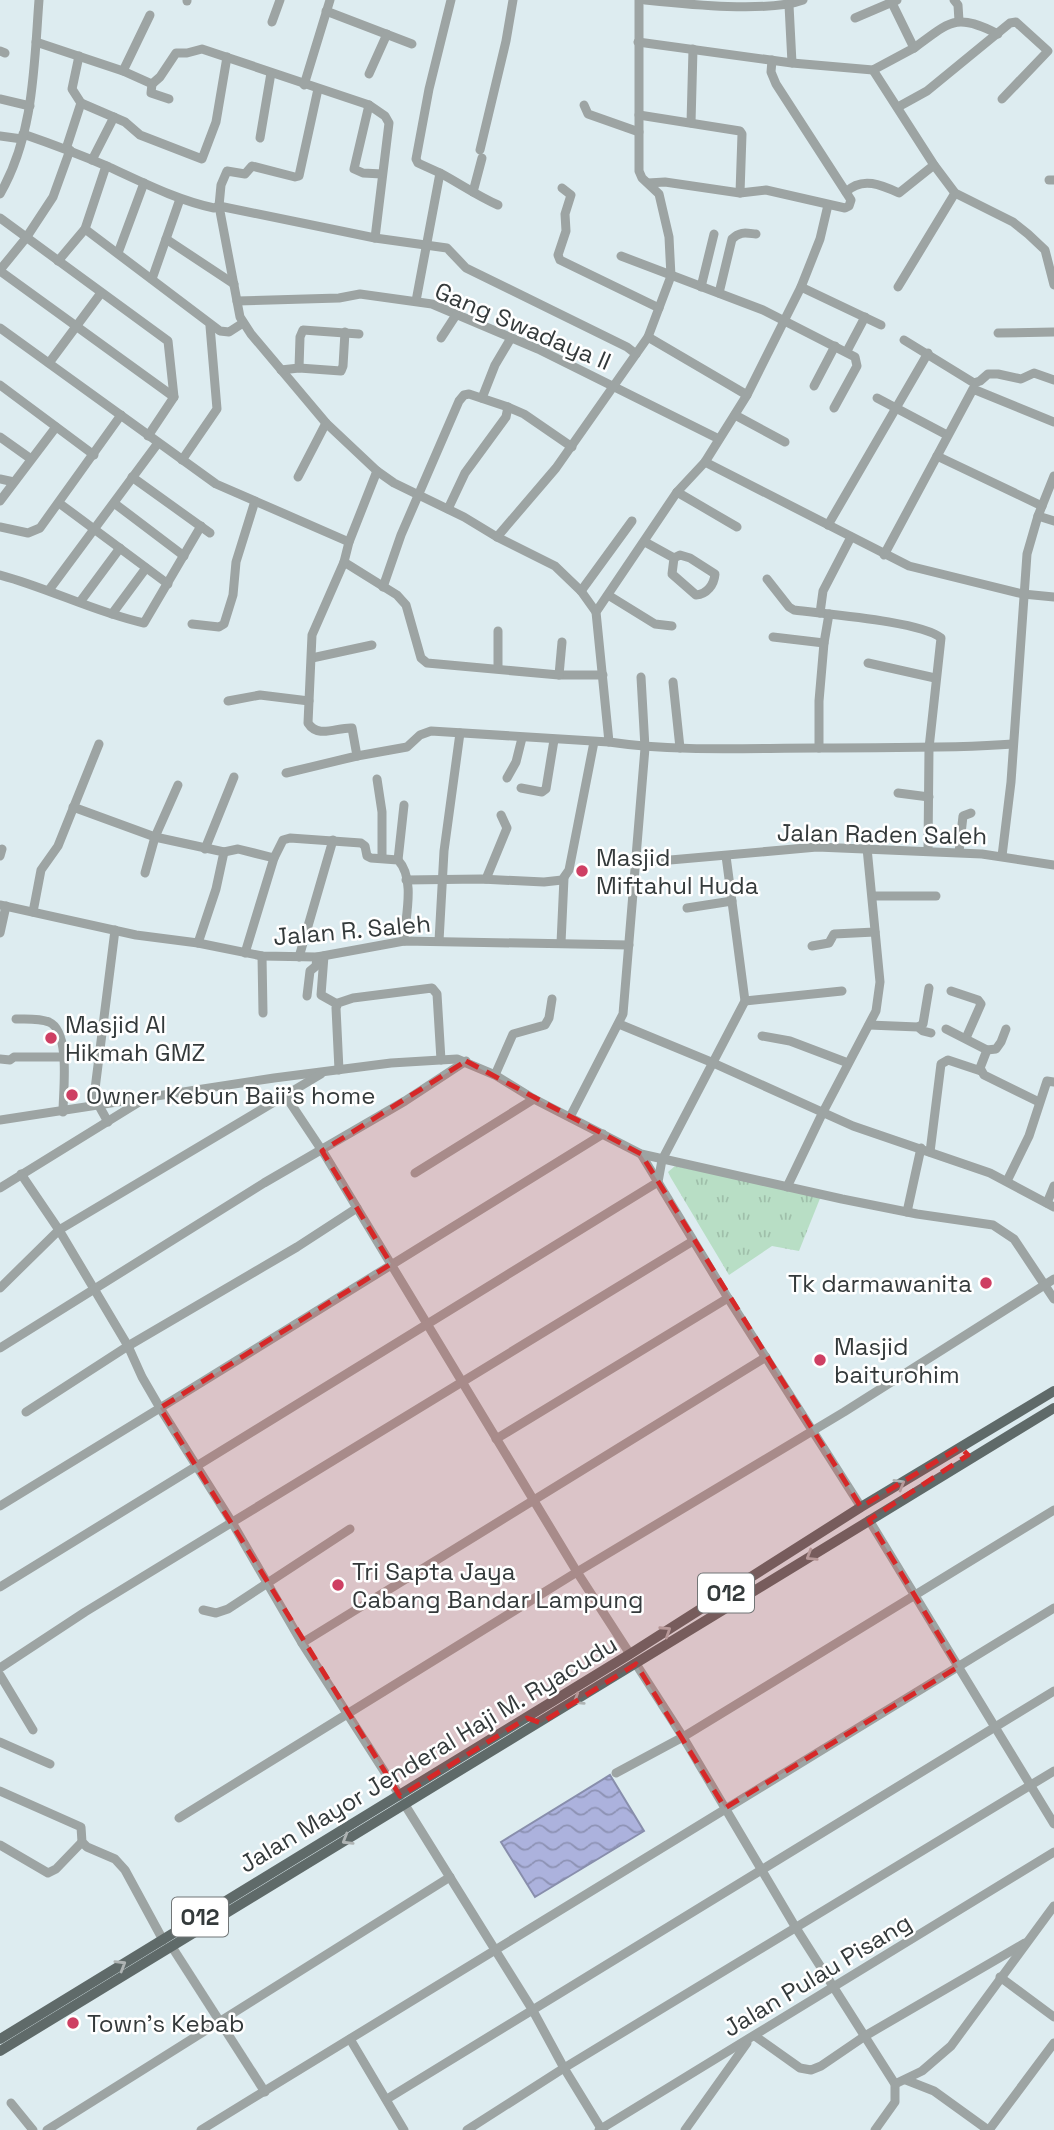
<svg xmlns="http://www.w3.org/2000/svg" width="1054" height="2130" font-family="'Space Grotesk',sans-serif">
  <defs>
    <pattern id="park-tufts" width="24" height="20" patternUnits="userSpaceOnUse" patternTransform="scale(1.75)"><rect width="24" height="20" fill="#b8dec5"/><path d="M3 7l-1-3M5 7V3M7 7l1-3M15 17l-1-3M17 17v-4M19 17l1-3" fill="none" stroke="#9fbfaa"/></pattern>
    <pattern id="water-waves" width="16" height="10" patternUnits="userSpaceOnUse" patternTransform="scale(1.75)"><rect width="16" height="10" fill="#acb2dd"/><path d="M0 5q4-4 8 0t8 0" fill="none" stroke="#8d92b4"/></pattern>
  </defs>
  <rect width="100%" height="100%" fill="#ddecf0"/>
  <path fill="url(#park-tufts)" d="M675,1166L821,1196L799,1251L772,1246L729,1275L671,1178L668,1172Z"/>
  <path fill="url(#water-waves)" stroke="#888eac" stroke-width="2" d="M610,1775L644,1831L535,1897L501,1842Z"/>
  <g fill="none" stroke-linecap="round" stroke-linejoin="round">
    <g stroke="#9da4a3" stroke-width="9">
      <path d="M645,0C684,4 768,13 803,0"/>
      <path d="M954,0L958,5L959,21"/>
      <path d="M187,1V0"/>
      <path d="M789,5L792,63"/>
      <path d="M326,11L412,44"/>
      <path d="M855,18L897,0"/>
      <path d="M272,22L280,0"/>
      <path d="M36,42L123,71L152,84"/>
      <path d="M638,42L792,63L873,70L914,48L892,3"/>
      <path d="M914,48C950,22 955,12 998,34"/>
      <path d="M0,51L5,53"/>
      <path d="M873,70L934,165L955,193L1013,222L1028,234L1045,250L1054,285"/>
      <path d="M123,71L150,15"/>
      <path d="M369,74L387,34"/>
      <path d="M152,84L160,77L176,53H187L202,49L369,105L385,116L389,123L375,238"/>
      <path d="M152,84L151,93L169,99"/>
      <path d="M304,85L330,0"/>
      <path d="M318,89L299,176L295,177L252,166L245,174L227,171L221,185L219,206L240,317L251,334L326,423L377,471L394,483L464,517L497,537L555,566L581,591L596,612"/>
      <path d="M0,99L30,106"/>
      <path d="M81,103L125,122L140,135L202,159L216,122L227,57"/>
      <path d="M369,105L354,169L363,173L382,174"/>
      <path d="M584,105L588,114L639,132"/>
      <path d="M898,107L927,91L1010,23L1016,22L1048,51L1002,99"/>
      <path d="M639,115L740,131L742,134L740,193"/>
      <path d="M691,123L693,49"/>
      <path d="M23,134C52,144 81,155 109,167C144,183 177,200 214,208L219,206L375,238L447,248L466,268L627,347L636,354"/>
      <path d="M0,136L22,139"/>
      <path d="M260,138L271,73"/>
      <path d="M66,149L81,103L72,89L79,56"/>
      <path d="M480,150L506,41L513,0"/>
      <path d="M92,160L114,117"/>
      <path d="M440,173C459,183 477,196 498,205"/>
      <path d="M1049,180H1054"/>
      <path d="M648,183L665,182L740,193L766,190L845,208L849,206L851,200L776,84L771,72L772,60"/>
      <path d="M562,188L571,195L565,214L566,231L558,255L560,260L659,308"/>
      <path d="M473,192L482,158"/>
      <path d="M846,192C862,176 882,185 899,193L934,165"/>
      <path d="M0,194C34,135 34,66 39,0"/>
      <path d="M828,205L820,239L801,287L747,395L705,462L677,492L596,612L609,742C677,752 747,748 816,748C882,747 947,749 1013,744"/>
      <path d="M0,218L168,341L174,397L148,436"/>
      <path d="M85,229L220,331L229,332L243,323"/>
      <path d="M166,239L234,284"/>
      <path d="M118,253L144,183"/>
      <path d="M621,256L763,310L855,357L857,366L834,408"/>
      <path d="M58,261L85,229L106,166"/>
      <path d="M0,270L26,238L53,197L70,150"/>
      <path d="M0,271L174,397"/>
      <path d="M152,279L180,199"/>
      <path d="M701,287L714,234"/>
      <path d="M801,287L881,325"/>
      <path d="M898,287L955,193"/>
      <path d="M719,293L732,239C740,231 746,233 756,234"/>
      <path d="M237,301L339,298L360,294L432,304L538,349L719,439"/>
      <path d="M416,301L440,173L418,163L416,159L429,89L451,0"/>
      <path d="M0,328L216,484L349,542"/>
      <path d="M998,333L1054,332"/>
      <path d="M648,337L747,395"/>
      <path d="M441,338L456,315"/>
      <path d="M904,340L974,383L980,381L988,374H998L1021,379L1034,373L1054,380"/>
      <path d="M847,351L865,317"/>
      <path d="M49,363L101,293"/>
      <path d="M299,368L341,371L343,366L345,332"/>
      <path d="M281,370L299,368L300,337L303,330L359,334"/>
      <path d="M0,385L94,455"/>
      <path d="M814,386L835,346"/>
      <path d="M482,398L495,365L511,338"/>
      <path d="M877,398L947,435"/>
      <path d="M735,415L785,442"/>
      <path d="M0,437L31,459"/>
      <path d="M937,456L1042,506"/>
      <path d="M182,460L217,409L210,326"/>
      <path d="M705,462L909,566L1023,594L1054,597"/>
      <path d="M132,477L210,533"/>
      <path d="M298,477L326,423"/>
      <path d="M0,479L14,482"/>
      <path d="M677,492L737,527"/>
      <path d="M0,501L56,427"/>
      <path d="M59,503L168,584"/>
      <path d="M114,503L184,556"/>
      <path d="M448,509L465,473L506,417L508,407L524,414L572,447"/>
      <path d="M1038,516L1054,521"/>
      <path d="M828,525L928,353"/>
      <path d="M0,527L28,533L40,528L121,415"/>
      <path d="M497,537L556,468L648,337L671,276L670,257L669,237L659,194L642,178L639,171V0"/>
      <path d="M645,542L674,558L680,555L690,558L715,574C714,585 707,594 696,595L672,574L674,558"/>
      <path d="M884,555L973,389L1054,422"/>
      <path d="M344,562L397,595L406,605L421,658L427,663L559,675H603"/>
      <path d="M0,575C49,588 94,612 144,623L201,526"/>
      <path d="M767,579L789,607L794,610C823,614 921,621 941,638L929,748L928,851"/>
      <path d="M383,587L401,535L459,401L464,395L469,394L508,407"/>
      <path d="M49,590L158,443"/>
      <path d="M581,591L632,521"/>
      <path d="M608,595L655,624L672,626"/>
      <path d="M80,602L120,548"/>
      <path d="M820,613L823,591L851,537"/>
      <path d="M112,614L146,568"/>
      <path d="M192,624L219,627L224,624L233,595L236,562L255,501"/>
      <path d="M773,637L824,643L819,701V748"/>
      <path d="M824,643L829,614"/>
      <path d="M312,658L372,645"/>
      <path d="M868,663L935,678"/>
      <path d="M498,668V631"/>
      <path d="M559,675L562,642"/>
      <path d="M673,682L680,748"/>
      <path d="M228,701L260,695L309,701"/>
      <path d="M357,756L407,747L420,735L431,731L609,742"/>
      <path d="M286,773L357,756L352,728C337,727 318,739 308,723L312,635L344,562L349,542L377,471"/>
      <path d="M507,778L516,762L522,738"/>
      <path d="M377,779L382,812V858"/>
      <path d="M521,788L542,792L546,789L554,740"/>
      <path d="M898,793L929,797"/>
      <path d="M73,807L155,837L224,852L216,889L198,943"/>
      <path d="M205,849L234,777"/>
      <path d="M224,852L238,849L274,858L283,840L290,838L361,843L365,846L367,856L371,858L398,860C416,879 405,918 404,941"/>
      <path d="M959,852L963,816L971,813"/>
      <path d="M0,856L2,849"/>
      <path d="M1002,856L1011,782L1027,554L1038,516L1054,476"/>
      <path d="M398,860L404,805"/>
      <path d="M636,863L817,847L982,854L1054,865"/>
      <path d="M145,873L155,837L178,785"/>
      <path d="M486,879L507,828L501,815"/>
      <path d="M406,880L481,879L544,882L562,880L569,870L594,742"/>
      <path d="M873,896H936"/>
      <path d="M0,905L136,935L198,943L262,956L317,957L404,941L629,945"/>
      <path d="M687,908L732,901"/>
      <path d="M33,912L41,870L58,846L99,744"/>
      <path d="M0,933L6,906"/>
      <path d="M439,941L444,851L460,733"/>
      <path d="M561,943L564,878"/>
      <path d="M812,946L829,943L834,934L875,932"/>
      <path d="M245,953L274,858"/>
      <path d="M262,956L263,1013"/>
      <path d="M324,956L321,995L337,1004"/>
      <path d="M299,957L333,840"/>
      <path d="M951,991L978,1000L981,1004L966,1038"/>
      <path d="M307,996L310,971L316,966L317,957"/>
      <path d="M745,1001L842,991"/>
      <path d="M16,1019C26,1019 39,1018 49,1022C71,1032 63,1091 63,1112"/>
      <path d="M619,1024L711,1062L853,1126L990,1173L1054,1207"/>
      <path d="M869,1025L918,1027L923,1031L931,1033"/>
      <path d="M918,1027L923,1024L929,988"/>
      <path d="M946,1029L987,1050L980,1068L984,1075L1039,1102"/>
      <path d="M762,1036L790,1041L848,1063"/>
      <path d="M987,1050L996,1049L1001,1042L1006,1029"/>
      <path d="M0,1059L10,1060L14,1057H63"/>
      <path d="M339,1070L336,1008L338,1003L353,998L432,988L437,994L441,1060"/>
      <path d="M495,1075L513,1034L545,1025L549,1018L552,999"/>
      <path d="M285,1095L325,1155L577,1572L630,1654"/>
      <path d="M98,1104L108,1122"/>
      <path d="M93,1105L115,930"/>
      <path d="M570,1117L623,1014L645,748L641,677"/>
      <path d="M0,1120L274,1078L391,1063L457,1059L495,1075L534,1099L641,1154L842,1199L917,1214L993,1225L1014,1239L1054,1299"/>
      <path d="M930,1152L941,1064L948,1060L981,1071"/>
      <path d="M641,1154L728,1298L861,1507"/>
      <path d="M415,1173L534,1099"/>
      <path d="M21,1174L59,1230L128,1346L26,1412"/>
      <path d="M1007,1181L1029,1136L1047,1081L1054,1082"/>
      <path d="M787,1187L822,1114L876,1011L880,982L867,848"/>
      <path d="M0,1188L144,1099"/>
      <path d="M1047,1203L1054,1186"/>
      <path d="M907,1212L921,1148"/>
      <path d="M0,1288L59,1230L321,1074"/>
      <path d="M0,1348L264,1183L405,1101L466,1061"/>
      <path d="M496,1439L728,1298"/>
      <path d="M0,1506L160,1408L142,1377L128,1346L297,1247L357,1208"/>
      <path d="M869,1520L1054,1824"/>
      <path d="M0,1587L658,1182L662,1160L745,1001L726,856"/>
      <path d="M203,1610L216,1613L228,1609L350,1529"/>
      <path d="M302,1643L766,1357"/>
      <path d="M636,1664L683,1737L796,1928L895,2084V2102L875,2130"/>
      <path d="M0,1668L85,1612L693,1241"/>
      <path d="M0,1675L33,1730"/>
      <path d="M0,1742L50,1764"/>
      <path d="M616,1773L683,1737L1054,1510"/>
      <path d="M0,1791L81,1827L82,1842L87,1847L115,1859L125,1870L163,1940"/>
      <path d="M400,1796L302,1643L233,1524L160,1408L603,1134"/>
      <path d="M405,1805L532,2009L564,2068L602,2130"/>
      <path d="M179,1818L577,1572L844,1412L1054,1279"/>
      <path d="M0,1845L48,1873L56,1869L82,1842"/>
      <path d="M172,1947L265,2092"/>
      <path d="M1000,1977L1054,2017"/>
      <path d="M755,2036L800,2068L811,2070L821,2066L865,2036L1025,1943"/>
      <path d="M350,2039L404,2130"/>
      <path d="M906,2080L934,2091L988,2130"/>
      <path d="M895,2084L922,2071L951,2046L1054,1906"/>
      <path d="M387,2099L1054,1691"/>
      <path d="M11,2103L33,2130"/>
      <path d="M47,2130L450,1877"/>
      <path d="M201,2130L1054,1608"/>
      <path d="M467,2130L564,2068L1054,1771"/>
      <path d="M599,2130L1054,1852"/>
      <path d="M685,2130L747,2043"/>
      <path d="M989,2130L1054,2043"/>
    </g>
    <g stroke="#5f6a69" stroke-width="10">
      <path d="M0,2039L630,1654L861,1507L1054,1391"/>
      <path d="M0,2051C352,1838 702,1621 1054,1408"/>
    </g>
  </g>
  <defs><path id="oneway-chevron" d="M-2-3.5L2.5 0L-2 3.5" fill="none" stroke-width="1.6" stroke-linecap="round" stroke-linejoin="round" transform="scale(1.75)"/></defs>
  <g stroke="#afb4b4">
    <use href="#oneway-chevron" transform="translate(900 1484) rotate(-30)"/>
    <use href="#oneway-chevron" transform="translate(811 1556) rotate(148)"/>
    <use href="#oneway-chevron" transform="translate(666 1631) rotate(-33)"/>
    <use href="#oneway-chevron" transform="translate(578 1700) rotate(148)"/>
    <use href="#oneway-chevron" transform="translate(347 1840) rotate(149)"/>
    <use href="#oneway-chevron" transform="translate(121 1965) rotate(-31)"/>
  </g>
  <path fill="#d62828" fill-opacity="0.2" stroke="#d62828" stroke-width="5" stroke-dasharray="14 9" stroke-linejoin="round" d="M466,1061L641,1154L861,1507L960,1447L968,1455L869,1520L958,1667L725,1808L636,1664L541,1723L527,1718L400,1796L160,1408L391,1264L322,1151Z"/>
  <g fill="#ce3f63" stroke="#fff" stroke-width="2.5">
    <circle cx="582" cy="871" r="7"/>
    <circle cx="51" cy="1038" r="7"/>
    <circle cx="72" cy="1095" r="7"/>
    <circle cx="986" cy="1283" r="7"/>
    <circle cx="820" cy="1360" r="7"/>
    <circle cx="338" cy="1585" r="7"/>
    <circle cx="73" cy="2023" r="7"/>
  </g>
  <g text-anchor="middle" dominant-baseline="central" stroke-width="5" stroke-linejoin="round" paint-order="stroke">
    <g fill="#fff" stroke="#717576" stroke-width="2">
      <rect x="698" y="1573.5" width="56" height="39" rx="5"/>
      <rect x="172" y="1897.5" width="56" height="39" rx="5"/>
    </g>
    <g font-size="23" font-weight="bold" fill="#343a3b">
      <text x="726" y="1593">012</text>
      <text x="200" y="1917">012</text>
    </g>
    <g font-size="24" fill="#343a3b" stroke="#fff">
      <text transform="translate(523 326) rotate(23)">Gang Swadaya II</text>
      <text transform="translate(882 834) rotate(1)">Jalan Raden Saleh</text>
      <text transform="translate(352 930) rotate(-5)">Jalan R. Saleh</text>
      <text transform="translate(428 1754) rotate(-31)">Jalan Mayor Jenderal Haji M. Ryacudu</text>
      <text transform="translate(817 1975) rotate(-31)">Jalan Pulau Pisang</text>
    </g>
    <g font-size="24" fill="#343a3b" stroke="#fff" text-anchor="start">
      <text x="596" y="857">Masjid<tspan x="596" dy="28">Miftahul Huda</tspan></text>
      <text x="65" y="1024">Masjid Al<tspan x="65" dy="28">Hikmah GMZ</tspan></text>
      <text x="86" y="1095">Owner Kebun Baii's home</text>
      <text x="972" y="1283" text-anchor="end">Tk darmawanita</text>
      <text x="834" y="1346">Masjid<tspan x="834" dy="28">baiturohim</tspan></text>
      <text x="352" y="1571">Tri Sapta Jaya<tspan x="352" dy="28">Cabang Bandar Lampung</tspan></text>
      <text x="87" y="2023">Town's Kebab</text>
    </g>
  </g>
</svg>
